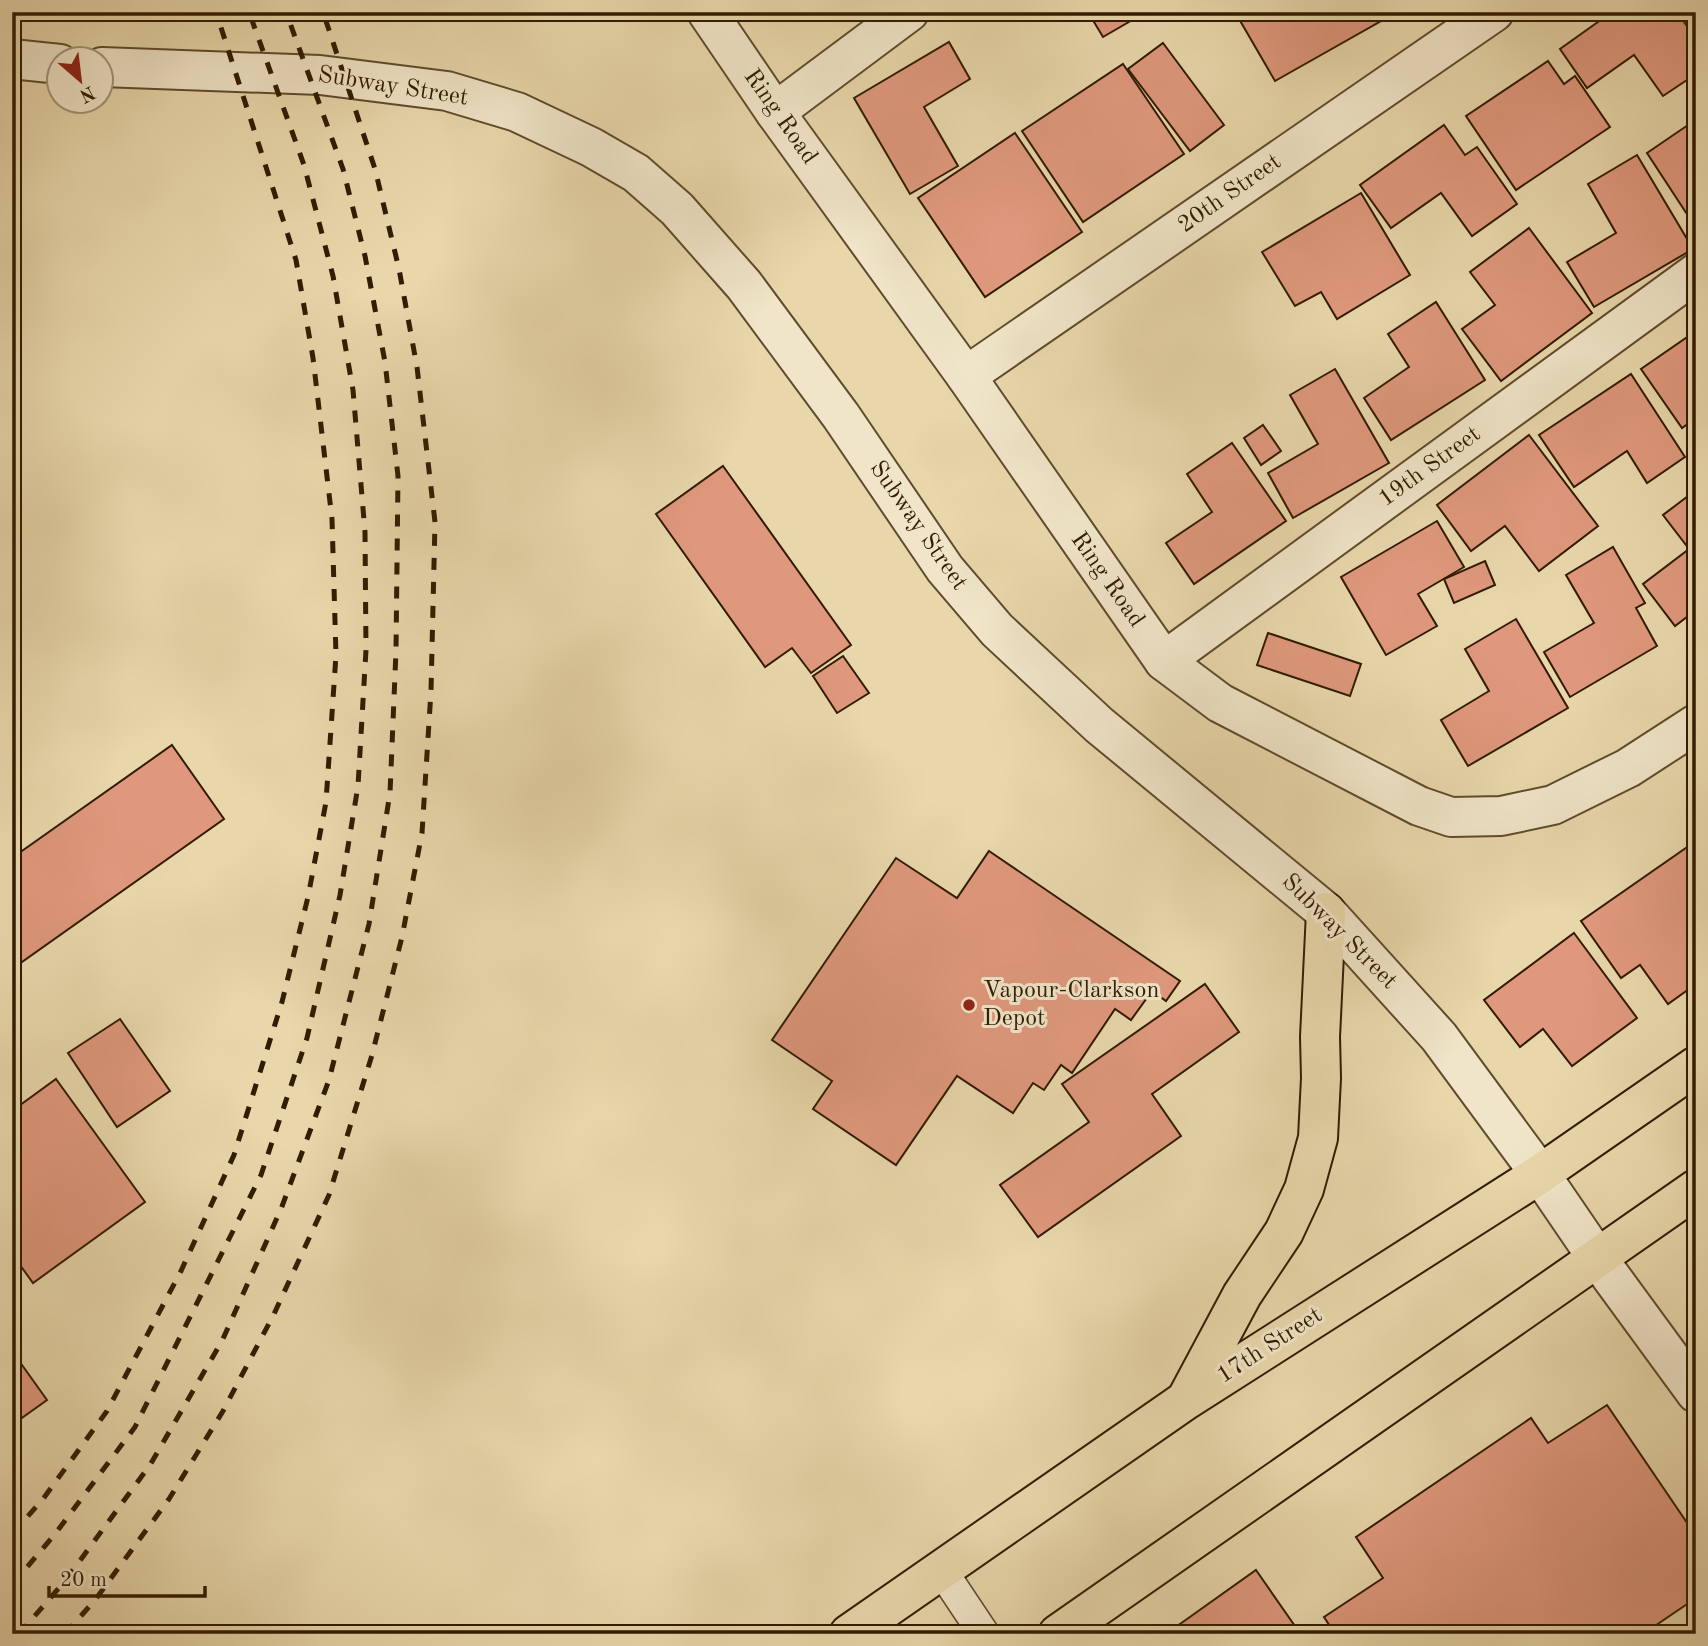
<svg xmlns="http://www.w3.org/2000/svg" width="1708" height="1646" font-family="'Old Standard TT',serif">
  <rect width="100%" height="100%" fill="#e8d7ab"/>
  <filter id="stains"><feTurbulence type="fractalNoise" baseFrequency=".00286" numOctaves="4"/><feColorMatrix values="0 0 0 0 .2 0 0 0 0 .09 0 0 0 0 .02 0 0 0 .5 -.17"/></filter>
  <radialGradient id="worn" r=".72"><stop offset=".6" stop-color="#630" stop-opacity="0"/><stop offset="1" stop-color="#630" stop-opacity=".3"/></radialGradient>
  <g fill="#df987d" stroke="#321b00" stroke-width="2">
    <path d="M1088,12H1146L1103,37Z"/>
    <path d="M1235,12H1377L1381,21L1275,81Z"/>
    <path d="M1612,12H1677L1696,39V74L1663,96L1634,55L1587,88L1560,49Z"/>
    <path d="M949,42L970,79L924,107L958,166L910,194L854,98Z"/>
    <path d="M1163,43L1224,125L1190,151L1128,69Z"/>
    <path d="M1548,61L1564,84L1575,76L1610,127L1516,190L1466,116Z"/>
    <path d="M1123,64L1184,154L1083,222L1022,131Z"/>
    <path d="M1444,125L1465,155L1477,147L1517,204L1472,236L1441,193L1391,228L1360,185Z"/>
    <path d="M1688,125L1696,136V228L1647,153Z"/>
    <path d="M1015,133L1082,232L985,297L918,198Z"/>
    <path d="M1637,155L1693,249L1594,307L1567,262L1616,233L1588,184Z"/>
    <path d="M1361,193L1410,275L1337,319L1321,292L1295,306L1262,252Z"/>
    <path d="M1529,228L1592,313L1501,381L1462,329L1495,305L1470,272Z"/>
    <path d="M1436,302L1485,380L1391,440L1364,398L1409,367L1388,334Z"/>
    <path d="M1696,331V418L1682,428L1641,369Z"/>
    <path d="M1335,369L1389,463L1293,518L1268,473L1318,444L1290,395Z"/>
    <path d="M1631,374L1685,457L1647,483L1627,451L1574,487L1539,435Z"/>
    <path d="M1263,425L1281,451L1261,465L1244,438Z"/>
    <path d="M1529,435L1598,526L1539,571L1505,526L1471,551L1437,505Z"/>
    <path d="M1232,443L1286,521L1194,584L1166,543L1212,512L1187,474Z"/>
    <path d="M723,466L851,645L811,673L792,648L765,667L656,514Z"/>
    <path d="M1696,490V610L1675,626L1643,584L1689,549L1663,515Z"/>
    <path d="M1437,521L1464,567L1418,594L1437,626L1386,655L1341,577Z"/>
    <path d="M1613,547L1645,603L1636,608L1657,646L1570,697L1544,652L1594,623L1566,575Z"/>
    <path d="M1485,561L1495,585L1454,603L1444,579Z"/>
    <path d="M1516,619L1568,708L1468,766L1441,720L1489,691L1465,649Z"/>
    <path d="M1268,633L1361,664L1350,696L1257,665Z"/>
    <path d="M843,656L869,693L837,713L813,676Z"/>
    <path d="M172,745L224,819L12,969V858Z"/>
    <path d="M1696,841V984L1668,1004L1640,965L1621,978L1581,921Z"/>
    <path d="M989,851L1180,981L1166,1001L1152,991L1131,1020L1115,1009L1072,1073L1061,1065L1044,1090L1033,1083L1013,1113L957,1076L896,1165L813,1109L832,1081L772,1040L896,858L957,898Z"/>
    <path d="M1574,933L1637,1018L1572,1066L1543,1029L1520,1047L1484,1000Z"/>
    <path d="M1205,984L1239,1032L1152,1094L1181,1136L1038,1237L1000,1185L1089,1122L1062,1084Z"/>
    <path d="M120,1019L170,1091L117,1127L68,1053Z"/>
    <path d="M56,1079L145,1202L33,1283L12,1254V1111Z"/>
    <path d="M12,1351L47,1400L12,1425Z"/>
    <path d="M1607,1405L1696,1536V1598L1643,1634H1335L1324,1617L1383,1578L1356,1537L1531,1418L1548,1443Z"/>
    <path d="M1256,1570L1297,1629L1290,1634H1166Z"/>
  </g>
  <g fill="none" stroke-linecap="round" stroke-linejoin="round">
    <g stroke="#604a2b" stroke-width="33">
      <path id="service" d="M942,1571L984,1634"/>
    </g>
    <g stroke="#604a2b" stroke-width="42">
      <g id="minor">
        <path d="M707,12L775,112L966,376L1164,661L1220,703L1419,806L1451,817L1501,816L1553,805L1628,768L1696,724"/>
        <path d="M775,112L909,12"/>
        <path d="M966,376L1494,12"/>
        <path d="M1164,661L1696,273"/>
        <path d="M1598,1259L1696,1393"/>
      </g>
    </g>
    <g stroke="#604a2b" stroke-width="42">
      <g id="tertiary">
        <path d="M12,59L60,64"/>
        <path d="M102,67L320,75L447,91L517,112L591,147L636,173L677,209L744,285L841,416L945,569L997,630L1099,725L1326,912L1439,1037L1540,1174L1598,1259"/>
      </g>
    </g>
    <g stroke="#321b00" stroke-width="42">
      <g id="primary">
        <path d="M1187,1398L1242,1295L1284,1232L1304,1189L1318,1138L1321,1078L1320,1037L1326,912"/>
        <path d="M849,1634L1186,1400L1540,1174L1696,1066"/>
        <path d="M1058,1634L1696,1189"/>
      </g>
    </g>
    <use href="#service" stroke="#f0e5c8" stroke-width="30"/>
    <use href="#minor" stroke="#f0e5c8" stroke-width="38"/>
    <use href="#tertiary" stroke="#f0e5c8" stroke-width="38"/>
    <use href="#primary" stroke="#e8d7ab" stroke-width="38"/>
    <g stroke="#321b00" stroke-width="5" stroke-dasharray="12 12" stroke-linecap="butt">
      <path d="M12,1534L43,1499L107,1411L181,1271L234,1155L282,1002L308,897L326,802L336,655L332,519L313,358L296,260L216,12"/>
      <path d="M12,1585L55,1534L135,1427L261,1175L307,1038L340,895L358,786L366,650L365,532L353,390L333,276L304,165L249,12"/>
      <path d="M19,1634L65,1581L150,1465L222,1341L281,1209L329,1080L369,924L390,793L396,651L398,476L385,362L365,256L343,169L286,12"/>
      <path d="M65,1634L95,1600L169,1499L223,1411L274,1314L329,1195L372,1055L402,937L422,833L431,691L435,522L417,367L399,269L375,169L323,12"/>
    </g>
  </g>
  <circle fill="#8f2418" stroke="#f0e5c8" stroke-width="2.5" cx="969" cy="1005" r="7"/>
  <g text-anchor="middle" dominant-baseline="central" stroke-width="6" stroke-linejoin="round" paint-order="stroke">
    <g font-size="24" fill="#321b00" stroke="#f0e5c8">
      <text transform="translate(393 87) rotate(9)">Subway Street</text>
      <text transform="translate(780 117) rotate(55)">Ring Road</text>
      <text transform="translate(1230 194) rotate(-35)">20th Street</text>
      <text transform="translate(1430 467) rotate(-36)">19th Street</text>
      <text transform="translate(918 526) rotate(55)">Subway Street</text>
      <text transform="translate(1107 580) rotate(55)">Ring Road</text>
      <text transform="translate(1339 932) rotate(45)">Subway Street</text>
      <text transform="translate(1270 1346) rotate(-33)">17th Street</text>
    </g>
    <g font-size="24" fill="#321b00" stroke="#f0e5c8" text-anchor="start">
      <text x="983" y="991">Vapour-Clarkson<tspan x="983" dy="28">Depot</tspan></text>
    </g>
  </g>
  <rect width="1708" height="1646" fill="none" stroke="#e8d7ab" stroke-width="42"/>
  <rect x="14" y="14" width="1680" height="1618" fill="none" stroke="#321b00" stroke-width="3.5"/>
  <rect x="21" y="21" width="1666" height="1604" fill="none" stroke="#321b00" stroke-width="2"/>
  <g transform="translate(80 80) rotate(152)"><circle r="33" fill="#f0e5c8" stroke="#a49478" stroke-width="2"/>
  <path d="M0-5L12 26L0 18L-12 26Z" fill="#8f2418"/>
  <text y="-10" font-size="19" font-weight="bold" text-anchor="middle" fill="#321b00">N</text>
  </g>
  <path d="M49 1586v10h156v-10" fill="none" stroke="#321b00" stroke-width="3.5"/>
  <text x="60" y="1586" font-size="21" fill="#321b00" stroke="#f0e5c8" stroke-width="5" paint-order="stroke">20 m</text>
  <rect width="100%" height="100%" filter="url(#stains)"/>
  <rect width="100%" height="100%" fill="url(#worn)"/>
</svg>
